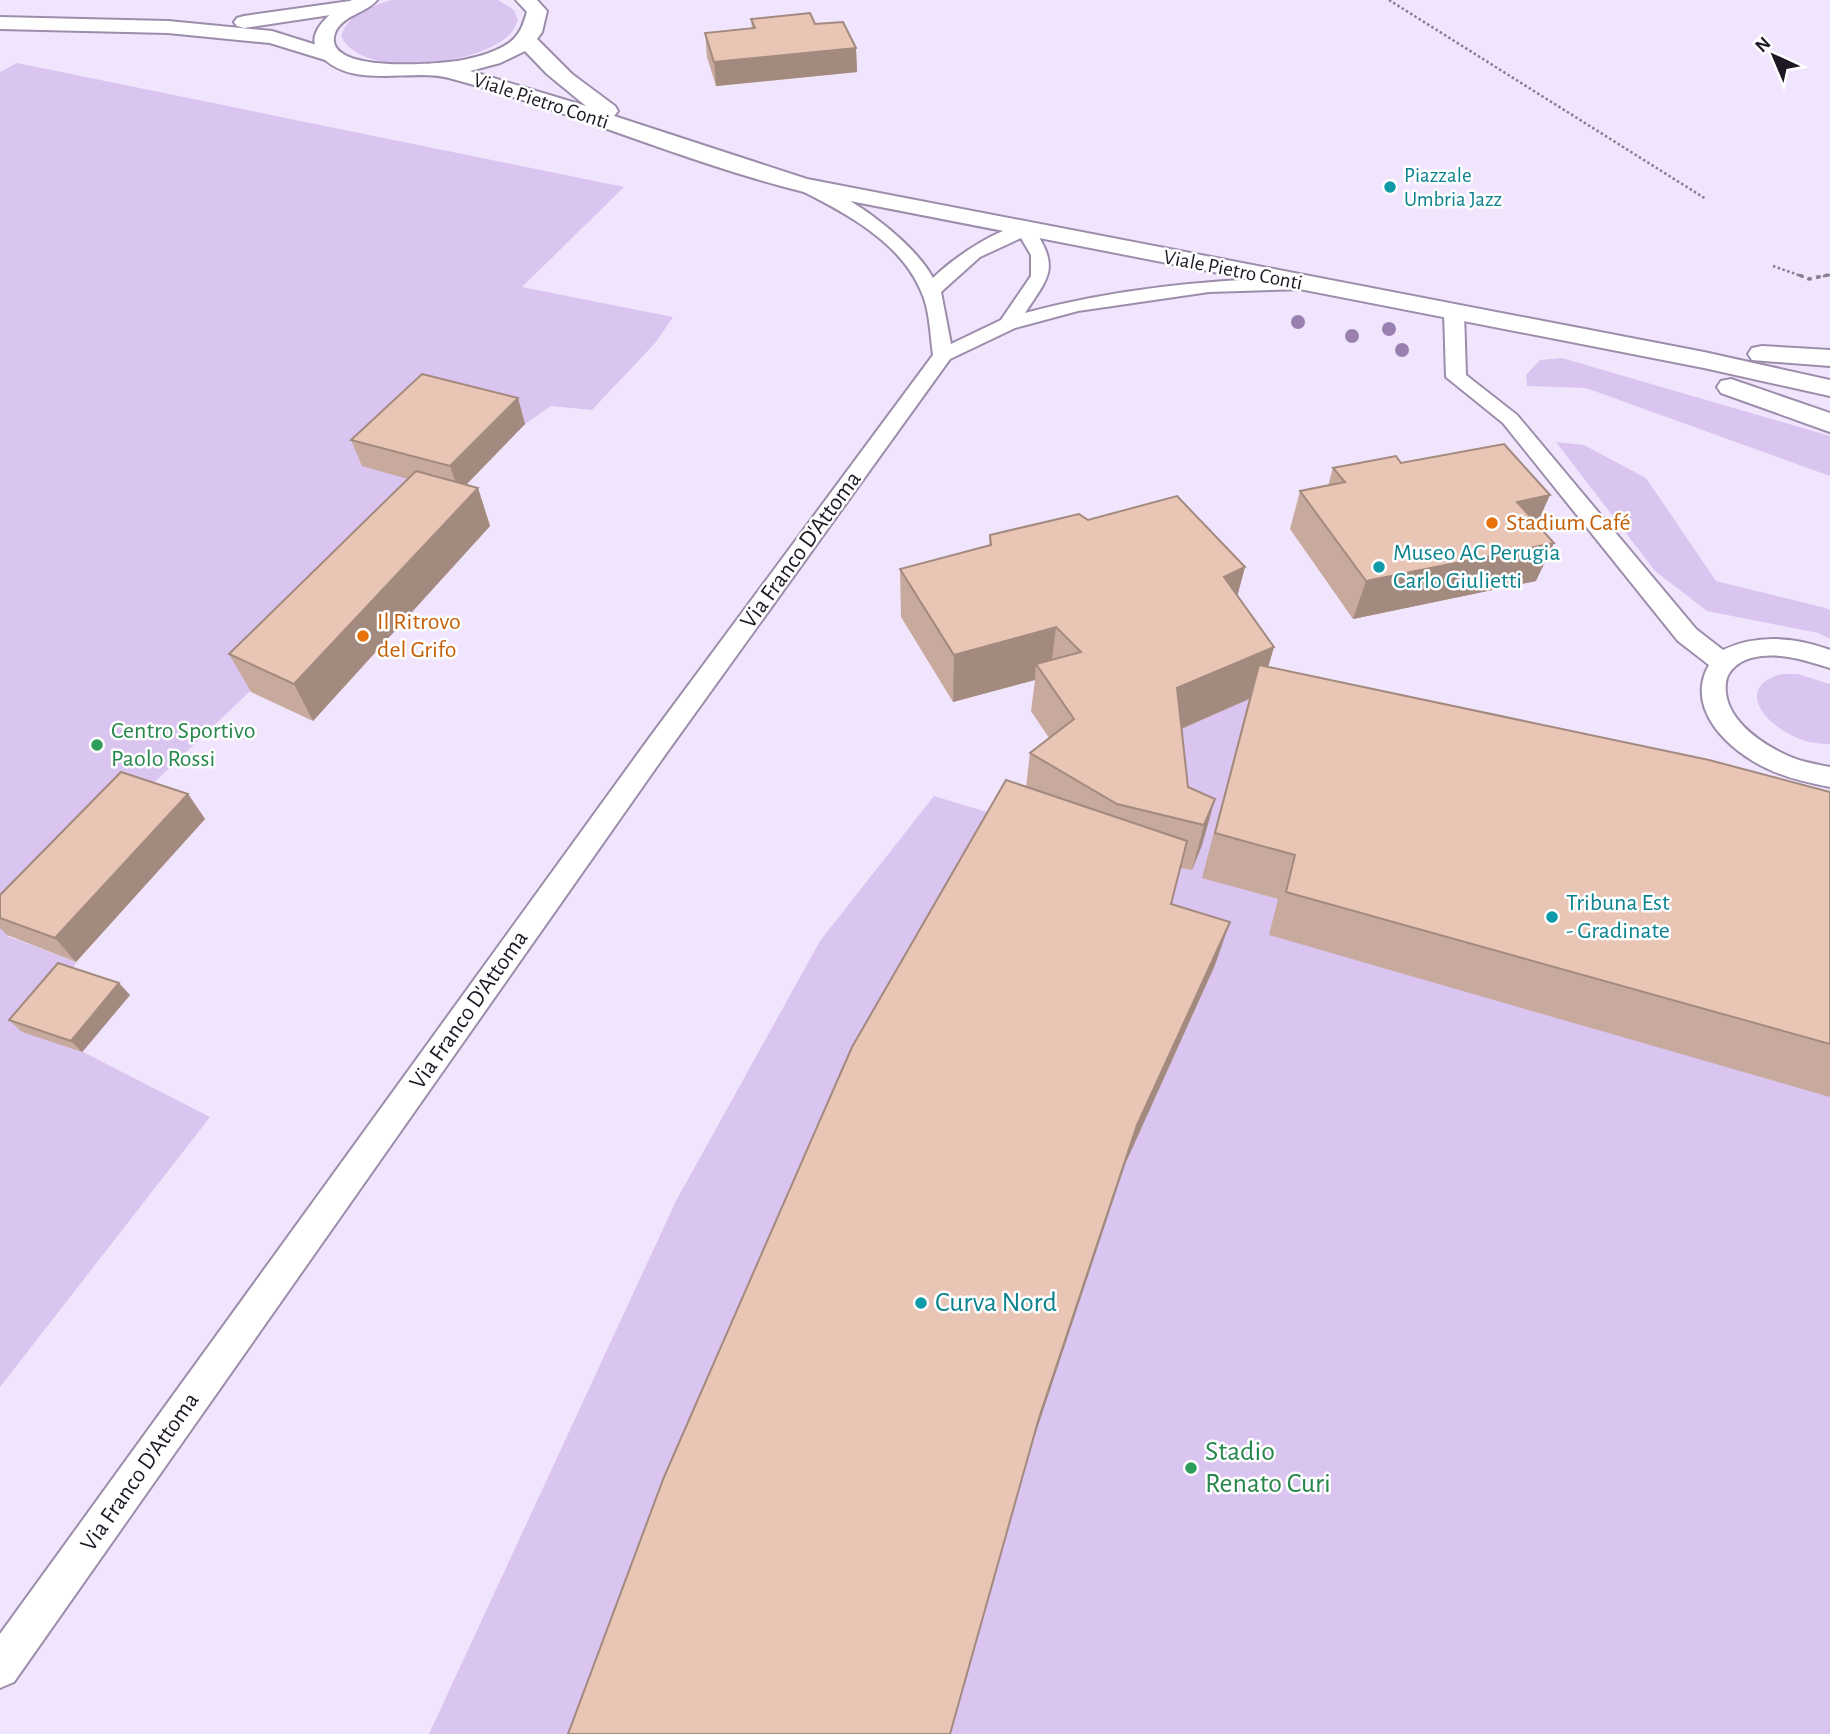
<svg xmlns="http://www.w3.org/2000/svg" width="1830" height="1734" font-family="'Alegreya Sans',sans-serif">
  <rect width="100%" height="100%" fill="#f1e5fe"/>
  <g fill="#dac4f0">
    <path d="M391,0H498L514,10L518,21C515,26 513,32 509,35C479,65 362,81 341,36C348,14 370,7 391,0Z"/>
    <path d="M17,63L624,187L522,287L673,317L656,342L592,410L551,406L525,424L459,492L139,797L7,936L76,962L70,975L130,995L83,1052L210,1117L0,1387V72Z"/>
    <path d="M1562,358L1830,436V476L1586,388L1527,386L1526,375L1540,360Z"/>
    <path d="M1556,442L1584,445L1646,478L1716,581L1826,608L1830,610V639L1818,633L1707,611L1655,571Z"/>
    <path d="M1782,674H1798L1830,684V744C1817,744 1804,742 1793,736C1763,722 1735,687 1782,674Z"/>
    <path d="M1260,694L1830,829V1734H429L676,1201L820,941L934,796L1108,849L1166,735Z"/>
  </g>
  <g fill="none" stroke-linecap="round" stroke-linejoin="round">
    <g stroke="#9c8dab" stroke-width="4">
      <g id="lane">
        <path d="M804,180C845,190 913,241 933,278C951,260 1006,220 1032,226C1060,268 1050,275 1025,313C1118,288 1209,280 1305,277L1314,283L1305,289L1209,292L1078,311L1015,328L950,359L665,755L14,1682L0,1688V1634L647,741L933,355C930,334 930,310 921,291C900,241 844,212 798,189L795,185ZM1021,238L1031,255V276L1001,320L951,344L941,292L980,257Z"/>
        <path d="M1454,306L1464,312L1466,375L1517,415L1696,629L1723,650C1757,634 1795,637 1830,650V668C1804,660 1778,651 1751,658C1739,661 1727,671 1726,683C1722,716 1757,741 1784,754C1798,761 1814,764 1830,767V787C1809,783 1787,778 1768,769C1729,751 1684,709 1709,665L1678,641L1503,423L1446,377L1444,312Z"/>
      </g>
    </g>
    <g stroke="#9c8dab" stroke-width="4">
      <g id="street">
        <path d="M350,1L357,3L360,7L357,11L244,28L237,26L234,22L237,18L244,16Z"/>
        <path d="M0,17L168,21L272,31L342,53L345,57L342,61L335,63L270,43L168,33L0,29Z"/>
      </g>
    </g>
    <g stroke="#9c8dab" stroke-width="4">
      <g id="secondary">
        <path d="M352,0H377C367,13 342,15 335,33C320,75 444,64 463,60C478,57 496,52 509,43C520,35 523,25 527,12L516,0H537L547,11L542,32L537,39L572,74L615,106L618,111L614,116L807,179L1704,352L1830,380V396L1704,368L804,192C683,162 569,110 449,78C410,68 353,90 321,56C300,34 334,9 352,0ZM525,51L547,74L586,106L470,71L500,63Z"/>
        <path d="M1762,346L1830,350V366L1752,360L1748,354L1752,348Z"/>
        <path d="M1731,379L1830,413V432L1721,393L1717,387L1721,381Z"/>
      </g>
    </g>
    <g stroke="#867d8f" stroke-width="2.5" stroke-dasharray="2.5 2.5" stroke-linecap="butt">
      <path d="M1389,0L1706,199"/>
      <path d="M1773,266L1804,277"/>
      <path d="M1818,277L1830,275"/>
    </g>
    <path stroke="#867d8f" stroke-width="3.5" stroke-dasharray="4.5 4.5" stroke-linecap="butt" d="M1799,275L1809,279L1828,275"/>
    <use href="#lane" fill="#fff" fill-rule="evenodd"/>
    <use href="#street" fill="#fff" fill-rule="evenodd"/>
    <use href="#secondary" fill="#fff" fill-rule="evenodd"/>
  </g>
  <g fill="#9a80b0">
    <circle cx="1298" cy="322" r="7"/>
    <circle cx="1389" cy="329" r="7"/>
    <circle cx="1352" cy="336" r="7"/>
    <circle cx="1402" cy="350" r="7"/>
  </g>
  <g fill="#c8a99d">
    <path d="M751,19L815,24L856,48L857,72L716,86L707,57L705,33L752,29Z"/>
    <path d="M518,398L525,424L466,485L478,488L490,526L313,721L251,692L229,654L408,479L362,466L351,440Z"/>
    <path d="M1401,463L1537,524L1536,581L1353,619L1290,529L1300,491L1328,486L1333,468Z"/>
    <path d="M1088,520L1245,567L1237,595L1274,647L1268,667L1830,792V1097L1269,935L1278,899L1202,878L1249,699L1182,729L1188,787L1215,799L1202,845L1192,870L1181,868L1171,904L1215,965L1126,1162L1026,787L1030,753L1049,738L1031,711L1035,680L953,702L901,617L900,569L989,546L990,535Z"/>
    <path d="M188,794L205,819L76,962L7,935L0,928V895Z"/>
    <path d="M130,995L82,1052L22,1032L9,1020Z"/>
  </g>
  <g fill="#a38a7f">
    <path d="M856,48L857,72L716,86L714,62Z"/>
    <path d="M518,398L525,424L459,492L450,466Z"/>
    <path d="M478,488L490,526L313,721L294,684Z"/>
    <path d="M1550,495L1533,533L1517,502Z"/>
    <path d="M1554,543L1536,581L1353,619L1366,581Z"/>
    <path d="M1245,567L1232,616L1224,577Z"/>
    <path d="M1056,627L1050,675L1036,664L1035,680L953,702L954,655Z"/>
    <path d="M1274,647L1260,694L1259,665L1249,699L1166,735L1177,688Z"/>
    <path d="M188,794L205,819L76,962L55,938Z"/>
    <path d="M1215,799L1202,845L1192,870L1204,825Z"/>
    <path d="M1230,922L1215,965L1126,1162L1032,1444L1039,1418L1137,1125Z"/>
    <path d="M119,983L130,995L82,1052L71,1041Z"/>
  </g>
  <g fill="#e9c5b6" stroke="#a38a7f" stroke-width="2">
    <path d="M810,13L815,24L843,22L856,48L714,62L705,33L755,28L751,19Z"/>
    <path d="M422,374L518,398L450,466L351,440Z"/>
    <path d="M1504,444L1550,495L1517,502L1554,543L1366,581L1300,491L1345,482L1333,468L1396,456L1401,463Z"/>
    <path d="M416,471L478,488L294,684L229,654Z"/>
    <path d="M1177,496L1245,567L1224,577L1274,647L1177,688L1188,787L1215,799L1204,825L1117,804L1030,753L1074,719L1036,664L1081,652L1056,627L954,655L900,569L991,545L990,535L1079,514L1088,520Z"/>
    <path d="M1259,665L1709,760L1830,792V1044L1286,892L1295,855L1215,833Z"/>
    <path d="M121,772L188,794L55,938L0,918V895Z"/>
    <path d="M1006,780L1187,841L1171,904L1230,922L1137,1125L1039,1418L950,1734H568L664,1477L852,1047Z"/>
    <path d="M58,963L119,983L71,1041L9,1020Z"/>
  </g>
  <g fill="#0f9aa8" stroke="#fff" stroke-width="2.5">
    <circle cx="1390" cy="187" r="7"/>
    <circle cx="1379" cy="567" r="7"/>
    <circle cx="1552" cy="917" r="7"/>
    <circle cx="921" cy="1303" r="7"/>
  </g>
  <g fill="#e8710a" stroke="#fff" stroke-width="2.5">
    <circle cx="1492" cy="523" r="7"/>
    <circle cx="363" cy="636" r="7"/>
  </g>
  <g fill="#2e9e5b" stroke="#fff" stroke-width="2.5">
    <circle cx="97" cy="745" r="7"/>
    <circle cx="1191" cy="1468" r="7"/>
  </g>
  <g text-anchor="middle" dominant-baseline="central" stroke-width="5" stroke-linejoin="round" paint-order="stroke">
    <g font-size="21" fill="#1e1824" stroke="#fff">
      <text transform="translate(541 101) rotate(18)">Viale Pietro Conti</text>
      <text transform="translate(1233 270) rotate(11)">Viale Pietro Conti</text>
    </g>
    <g font-size="21" fill="#0d838f" stroke="#fff" text-anchor="start">
      <text x="1404" y="175">Piazzale<tspan x="1404" dy="24">Umbria Jazz</tspan></text>
    </g>
    <g font-size="24" fill="#c56008" stroke="#fff" text-anchor="start">
      <text x="1506" y="523">Stadium Café</text>
      <text x="377" y="622">Il Ritrovo<tspan x="377" dy="28">del Grifo</tspan></text>
    </g>
    <g font-size="24" fill="#1e1824" stroke="#fff">
      <text transform="translate(801 550) rotate(-54)">Via Franco D'Attoma</text>
      <text transform="translate(469 1010) rotate(-55)">Via Franco D'Attoma</text>
      <text transform="translate(140 1472) rotate(-55)">Via Franco D'Attoma</text>
    </g>
    <g font-size="24" fill="#0d838f" stroke="#fff" text-anchor="start">
      <text x="1393" y="553">Museo AC Perugia<tspan x="1393" dy="28">Carlo Giulietti</tspan></text>
      <text x="1566" y="903">Tribuna Est<tspan x="1566" dy="28">- Gradinate</tspan></text>
    </g>
    <g font-size="24" fill="#27864d" stroke="#fff" text-anchor="start">
      <text x="111" y="731">Centro Sportivo<tspan x="111" dy="28">Paolo Rossi</tspan></text>
    </g>
    <g font-size="28" fill="#0d838f" stroke="#fff" text-anchor="start">
      <text x="935" y="1303">Curva Nord</text>
    </g>
    <g font-size="28" fill="#27864d" stroke="#fff" text-anchor="start">
      <text x="1205" y="1452">Stadio<tspan x="1205" dy="32">Renato Curi</tspan></text>
    </g>
  </g>
  <g transform="translate(1774 56) rotate(316)" stroke="#ffffff" stroke-width="5" paint-order="stroke">
  <path d="M0-5L12 26L0 18L-12 26Z" fill="#1e1824"/>
  <text y="-10" font-size="19" font-weight="bold" text-anchor="middle" fill="#1e1824">N</text>
  </g>
</svg>
